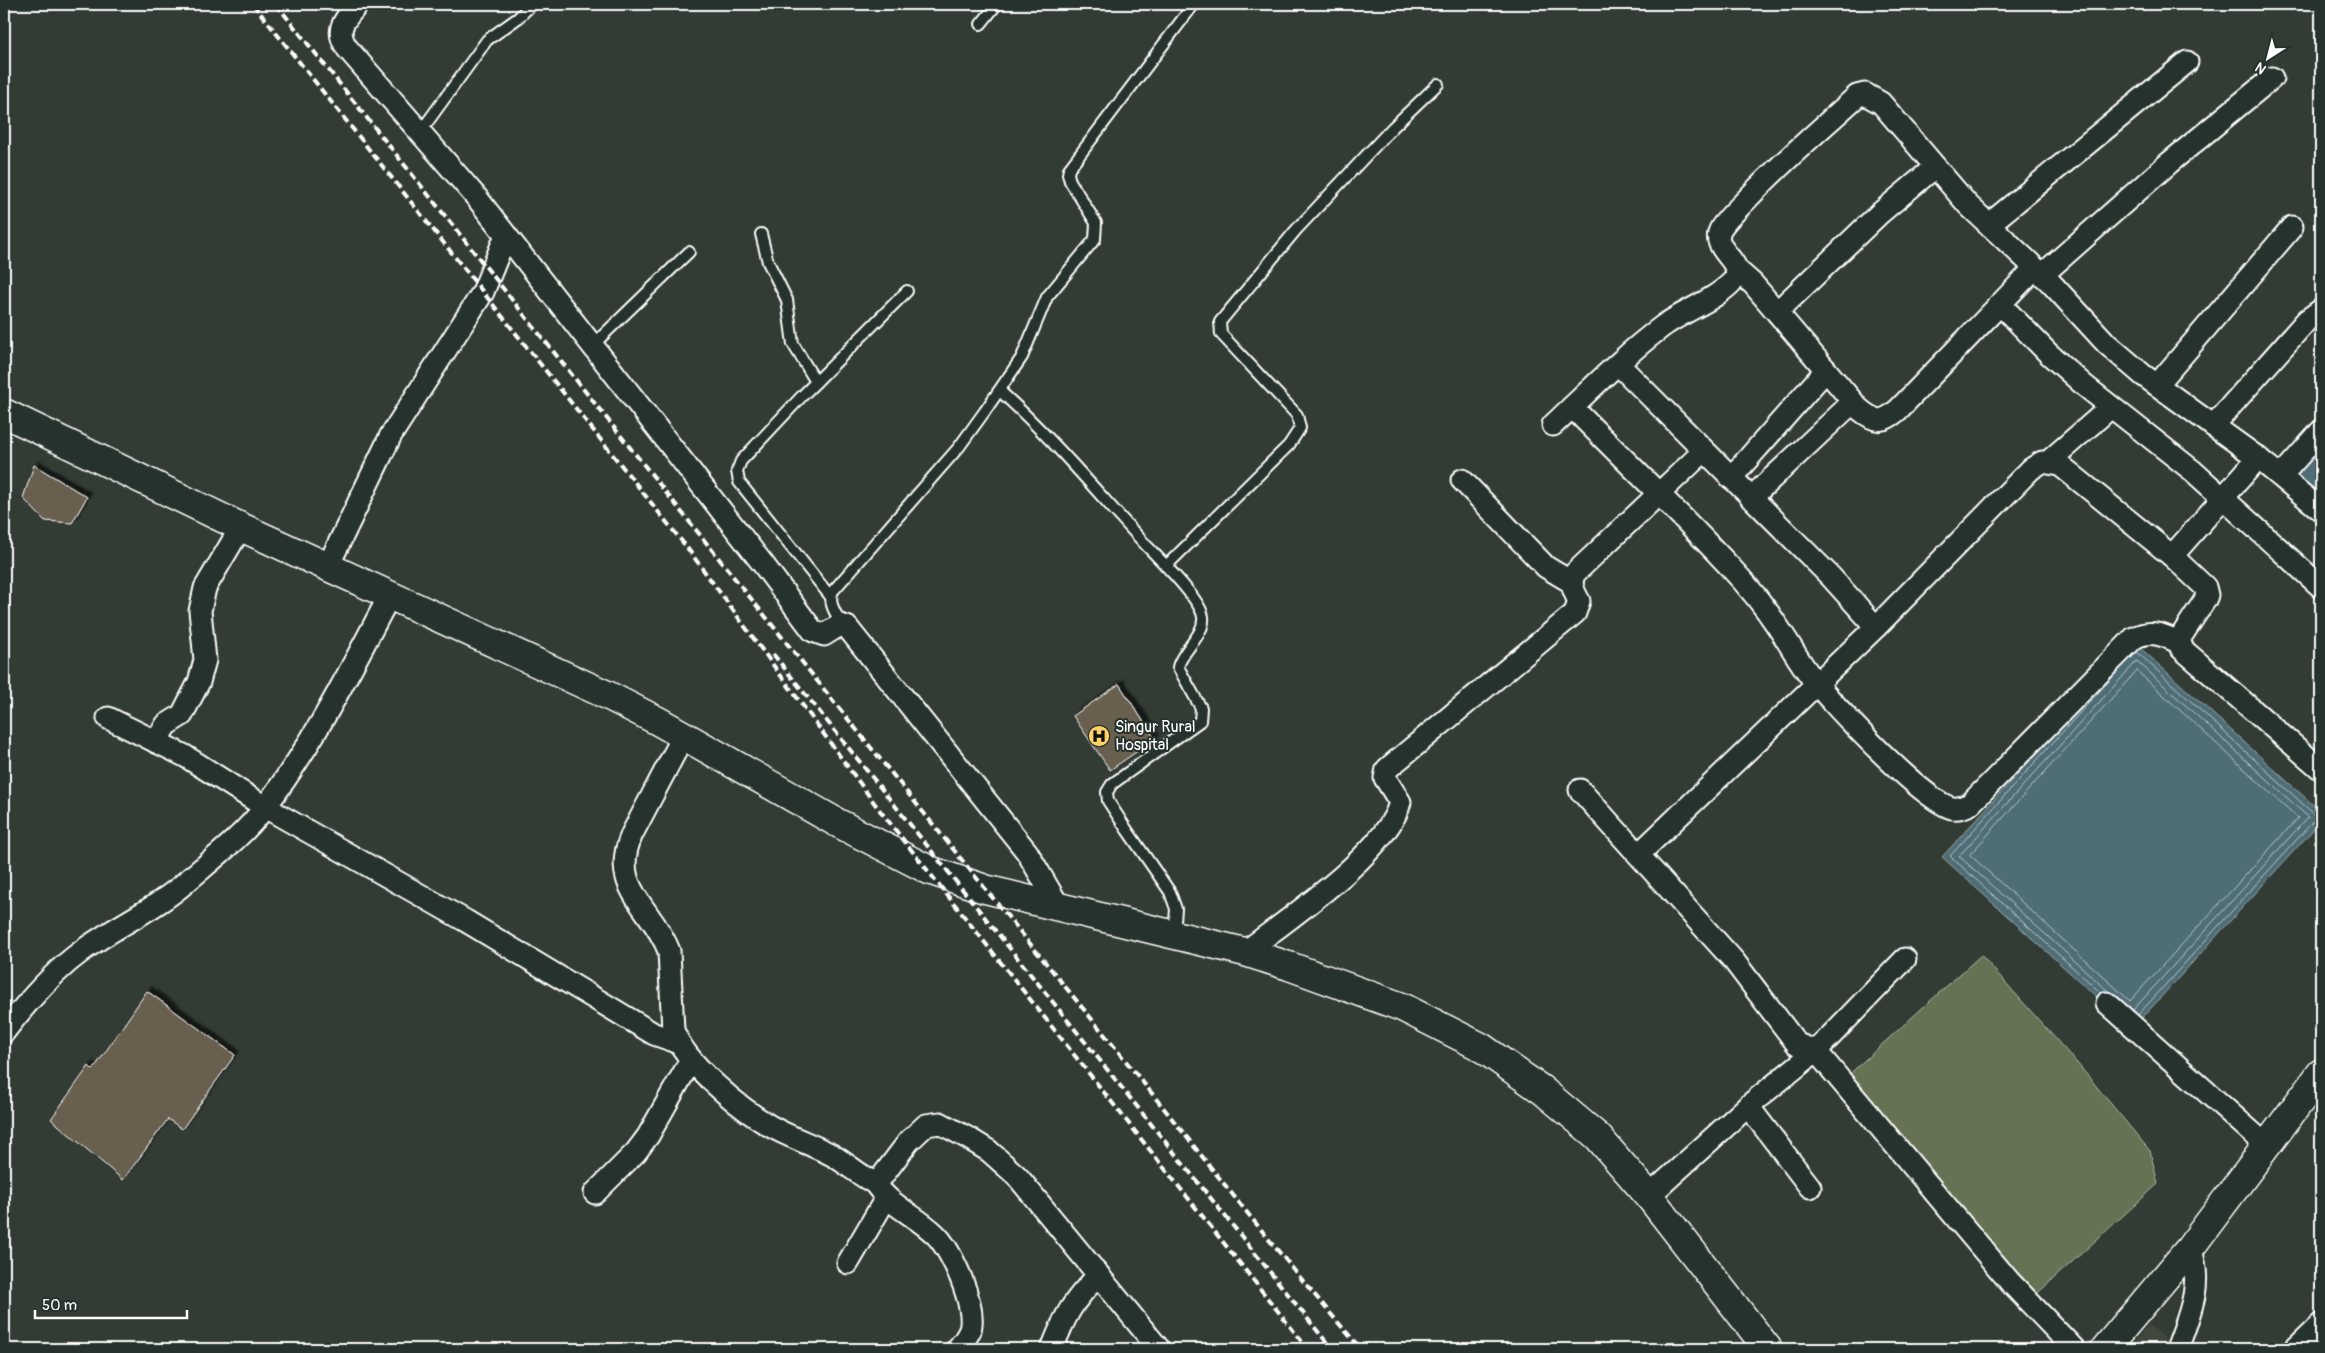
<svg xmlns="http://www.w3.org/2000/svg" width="2325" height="1353" font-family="Pangolin,sans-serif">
  <defs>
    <filter id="shadow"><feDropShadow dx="4.5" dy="-4.5" stdDeviation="1" flood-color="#0009"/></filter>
  </defs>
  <rect width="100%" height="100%" fill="#333c34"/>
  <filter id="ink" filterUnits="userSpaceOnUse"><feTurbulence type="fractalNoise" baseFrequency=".02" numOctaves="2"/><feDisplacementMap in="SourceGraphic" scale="10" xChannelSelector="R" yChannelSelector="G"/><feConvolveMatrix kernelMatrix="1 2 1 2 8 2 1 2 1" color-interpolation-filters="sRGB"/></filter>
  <g filter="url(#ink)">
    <path fill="#43463c" d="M2149,1325L2173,1346L2172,1349H2127Z"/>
    <path fill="#657253" stroke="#b2b8a9" d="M1981,955L2077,1063L2150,1151L2158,1184L2030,1300L1835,1087Z"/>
    <g fill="#4f6d75" stroke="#95a7ac">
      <path d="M2321,444V503L2292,479Z"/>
      <path d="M2136,644L2321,812V821L2132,1029L1942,857Z"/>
    </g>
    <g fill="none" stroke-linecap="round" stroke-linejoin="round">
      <g stroke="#b9c5c8" stroke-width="1">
        <path d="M2137,652L2317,817L2138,1015"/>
        <path d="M2137,671L2298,818L2130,1001L1970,855Z"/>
        <path d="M2108,991L1959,856L2137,661L2308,817L2133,1010"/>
        <path d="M2101,993L1950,856L2117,672"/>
      </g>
    </g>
    <g fill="#675f50" stroke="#fff" filter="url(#shadow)">
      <path d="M34,465L87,497L72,523L45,521L23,498Z"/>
      <path d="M1119,684L1155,739L1110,770L1073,716Z"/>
      <path d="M147,991L235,1055L182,1129L168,1119L123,1180L51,1119L89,1066L93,1070Z"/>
    </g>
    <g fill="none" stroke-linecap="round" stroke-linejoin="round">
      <g stroke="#fff" stroke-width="14">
        <g id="lane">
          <path d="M981,24L997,4"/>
          <path d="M421,131L487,40L518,18L532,4"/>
          <path d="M761,234L768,262L787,300L793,344L816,382"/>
          <path d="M592,346L689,252"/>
          <path d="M1000,391C1052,438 1096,491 1144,543C1157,557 1201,599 1203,617C1205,635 1182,650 1178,667L1201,708L1200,721L1112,784L1107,792L1108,801L1127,830L1170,892L1176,909L1174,934"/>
          <path d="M1166,566L1289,445L1300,428L1297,415L1221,334L1220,322L1296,230L1393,127L1438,84"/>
          <path d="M830,596L739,482L737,471L741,461L802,396L907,291"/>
          <path d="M842,625C837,615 827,603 833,591L959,447L985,411L1022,357L1047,297L1095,239L1096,223L1070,181L1068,174L1069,169L1194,4"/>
        </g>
      </g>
      <g stroke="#fff" stroke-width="25">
        <g id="street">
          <path d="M358,4C345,19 334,29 347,48L477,198L763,564L813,631L824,635L840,625L847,627L1027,852L1058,905"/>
          <path d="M1988,225L2187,62"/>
          <path d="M1737,270L1753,284L1859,409C1875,422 1882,424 1898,410L2035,268"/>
          <path d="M2042,275L2169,163L2272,78"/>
          <path d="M2000,304L2048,353L2085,386L2193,471L2321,587"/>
          <path d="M1777,312L1879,214L1935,167"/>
          <path d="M1618,364L1831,577L1876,627"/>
          <path d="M2157,385L2292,227"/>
          <path d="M1572,407C1625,461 1680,513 1731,568C1749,587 1766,608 1780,630C1791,646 1800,663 1812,678C1832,704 1923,801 1952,808C1959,809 1964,807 1970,804L2134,638C2150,629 2164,635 2180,643"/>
          <path d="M1553,425C1588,392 1623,356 1663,326C1685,310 1714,301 1733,281C1749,263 1708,250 1721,228C1728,217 1740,207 1749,197C1783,161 1821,129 1857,96L1865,94L1881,103L1968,205L2050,282L2107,344L2143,375L2258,458L2321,510"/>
          <path d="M2213,426L2307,320L2321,310"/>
          <path d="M2048,462L2111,407"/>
          <path d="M2281,476L2321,431"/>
          <path d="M1731,478L1826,370"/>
          <path d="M1462,480L1546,567L1571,582"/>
          <path d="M1751,498L1853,402"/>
          <path d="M2172,556L2258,458"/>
          <path d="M328,566L391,435L483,292L506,235"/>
          <path d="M108,718L185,756L265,807L466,921L634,1022L654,1034L677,1042"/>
          <path d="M684,735L632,834C608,888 652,906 669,951L673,1030C685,1063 739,1108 770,1126C789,1137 811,1144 832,1155C846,1163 859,1175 873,1182H878L909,1141L926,1125L940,1123L968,1138L989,1151L1017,1176L1159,1349"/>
          <path d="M156,742L166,725L182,715L199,682L205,660L200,611L205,588L241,527"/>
          <path d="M1580,790L1734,961L1797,1044L1816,1051L2010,1282L2074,1349"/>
          <path d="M1639,854L1876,627L2031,469L2042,462L2060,465L2172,556L2205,587L2207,595L2205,600L2180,638L2181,648L2321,769"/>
          <path d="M1245,952C1285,921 1389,851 1400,802L1385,778L1387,769L1575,613L1579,601C1574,591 1569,584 1575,573L1704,451"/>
          <path d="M2107,1003L2266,1145"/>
          <path d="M4,1032C26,1003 52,973 82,951C116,926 154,910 186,882C213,859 244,835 265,807C315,742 352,666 390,595"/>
          <path d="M1748,1106L1810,1187"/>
          <path d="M874,1182C890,1206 915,1215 935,1234C952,1250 977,1307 970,1330C967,1337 962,1344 957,1349"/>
          <path d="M595,1193L636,1152L648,1136L691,1060"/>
          <path d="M1649,1196L1748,1106L1816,1051L1905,959"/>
          <path d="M848,1263L886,1198"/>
          <path d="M1052,1349C1065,1315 1073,1300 1099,1275"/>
          <path d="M2177,1349C2189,1315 2204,1284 2190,1248"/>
          <path d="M2295,1349L2321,1324"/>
        </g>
      </g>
      <g stroke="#fff" stroke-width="31">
        <g id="secondary">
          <path d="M4,413L241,527L607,695L658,721L836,822L929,870L985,889L1245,952L1289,966L1402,1007L1481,1047L1542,1090L1598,1137L1649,1196L1768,1349"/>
          <path d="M2105,1349L2190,1248L2321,1073"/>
        </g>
      </g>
      <use href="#lane" stroke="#26332d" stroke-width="10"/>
      <use href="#street" stroke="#26332d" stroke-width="21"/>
      <use href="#secondary" stroke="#26332d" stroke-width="28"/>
      <g stroke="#fff" stroke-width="4" stroke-dasharray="8 4" stroke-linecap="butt">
        <path d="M253,4L688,549L878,808L1308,1349"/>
        <path d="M276,4C543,338 809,674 1081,1006C1175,1120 1264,1238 1361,1349"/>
        <path d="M773,654L1332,1349"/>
      </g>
    </g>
  </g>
  <defs>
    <g id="hospital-disc" transform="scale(1.125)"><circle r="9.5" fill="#ffd166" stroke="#26332d"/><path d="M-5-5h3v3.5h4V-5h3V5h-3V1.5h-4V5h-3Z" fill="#111"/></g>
  </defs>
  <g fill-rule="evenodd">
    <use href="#hospital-disc" x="1099" y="736"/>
  </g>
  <g text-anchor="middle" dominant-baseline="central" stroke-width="4" stroke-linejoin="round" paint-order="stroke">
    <g font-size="16" fill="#fff" stroke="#26332d" text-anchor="start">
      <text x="1115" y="727">Singur Rural<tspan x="1115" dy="18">Hospital</tspan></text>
    </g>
  </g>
  <rect width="2325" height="1353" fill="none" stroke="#26332d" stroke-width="20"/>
  <rect x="10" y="10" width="2305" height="1333" fill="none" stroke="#fff" stroke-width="2" filter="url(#ink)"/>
  <g transform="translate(2268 58) rotate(216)" stroke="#26332d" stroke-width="4" paint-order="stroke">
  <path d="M0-4L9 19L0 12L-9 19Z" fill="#ffffff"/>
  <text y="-8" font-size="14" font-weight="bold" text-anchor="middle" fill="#ffffff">N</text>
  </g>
  <path d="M35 1310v8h152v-8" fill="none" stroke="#ffffff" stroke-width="2.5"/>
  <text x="42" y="1310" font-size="15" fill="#ffffff" stroke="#26332d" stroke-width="4" paint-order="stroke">50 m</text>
</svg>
